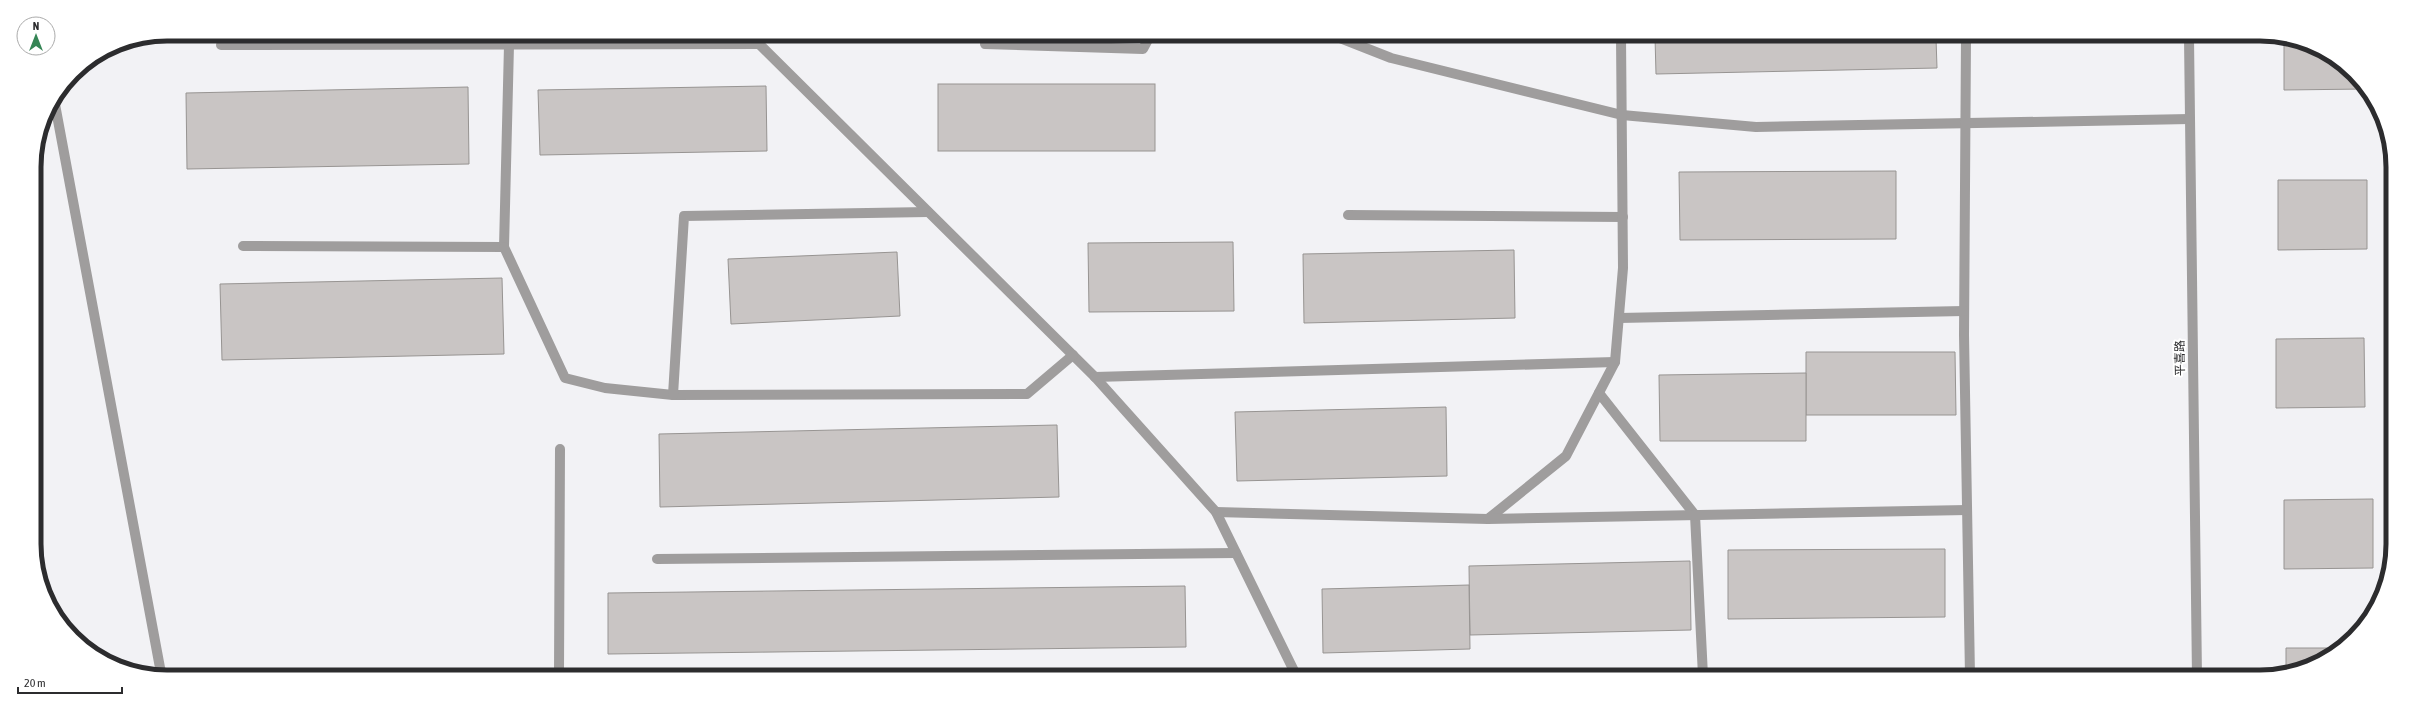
<svg xmlns="http://www.w3.org/2000/svg" width="2427" height="711" font-family="'Asap Condensed','Noto Sans SC',sans-serif">
  <rect width="100%" height="100%" fill="#f2f2f5"/>
  <g fill="#c9c5c4" stroke="#979492">
    <path d="M1655,37L1936,38L1937,68L1656,74Z"/>
    <path d="M2284,38H2294L2327,52L2360,79L2365,89L2284,90Z"/>
    <rect x="938" y="84" width="217" height="67"/>
    <path d="M766,86L767,151L540,155L538,90Z"/>
    <path d="M468,87L469,164L187,169L186,93Z"/>
    <path d="M1896,171V239L1680,240L1679,172Z"/>
    <path d="M2278,180H2367V249L2278,250Z"/>
    <path d="M1233,242L1234,311L1089,312L1088,243Z"/>
    <path d="M1514,250L1515,318L1304,323L1303,254Z"/>
    <path d="M897,252L900,316L731,324L728,259Z"/>
    <path d="M502,278L504,354L222,360L220,284Z"/>
    <path d="M2364,338L2365,407L2276,408V339Z"/>
    <path d="M1806,352H1955L1956,415H1806Z"/>
    <path d="M1806,373V441H1660L1659,375Z"/>
    <path d="M1446,407L1447,476L1237,481L1235,412Z"/>
    <path d="M1057,425L1059,497L660,507L659,434Z"/>
    <path d="M2373,499V568L2284,569V500Z"/>
    <path d="M1945,549V617L1728,619V550Z"/>
    <path d="M1690,561L1691,630L1470,635L1469,566Z"/>
    <path d="M1469,585L1470,649L1323,653L1322,589Z"/>
    <path d="M1185,586L1186,647L608,654V593Z"/>
    <path d="M2286,648H2343L2311,667L2286,673Z"/>
  </g>
  <g fill="none" stroke-linecap="round" stroke-linejoin="round">
    <g stroke="#9f9d9d" stroke-width="10">
      <path d="M750,35L1095,377L1216,512L1296,675"/>
      <path d="M1335,36L1391,58L1622,115L1756,127L2190,119"/>
      <path d="M1966,38L1964,335L1970,676"/>
      <path d="M985,44L1143,49L1150,36"/>
      <path d="M221,45L759,44"/>
      <path d="M1348,215L1623,217"/>
      <path d="M243,246L504,247L509,45L517,35"/>
      <path d="M504,247L565,378L605,388L673,395L1027,394L1073,355"/>
      <path d="M1619,318L1964,311"/>
      <path d="M1095,377L1615,362"/>
      <path d="M1599,393L1695,515L1703,676"/>
      <path d="M673,395L684,216L928,212"/>
      <path d="M1216,512L1488,519L1566,456L1615,362L1623,268L1621,37"/>
      <path d="M1488,519L1967,510"/>
      <path d="M657,559L1236,553"/>
      <path d="M559,673L560,449"/>
    </g>
    <g stroke="#9f9d9d" stroke-width="10">
      <path d="M2189,38L2197,677"/>
      <path d="M54,99L161,673"/>
    </g>
  </g>
  <g text-anchor="middle" dominant-baseline="central" stroke-width="4" stroke-linejoin="round" paint-order="stroke">
    <g font-size="12" fill="#2c2c2e" stroke="#fff">
      <text transform="translate(2180 358) rotate(-91)">平喜路</text>
    </g>
  </g>
  <path d="M0 0H2427V711H0ZM167 41H2260A126 126 0 0 1 2386 167V544A126 126 0 0 1 2260 670H167A126 126 0 0 1 41 544V167A126 126 0 0 1 167 41Z" fill="#fff" fill-rule="evenodd"/>
  <path fill="none" stroke="#2c2c2e" stroke-width="5" d="M167 41H2260A126 126 0 0 1 2386 167V544A126 126 0 0 1 2260 670H167A126 126 0 0 1 41 544V167A126 126 0 0 1 167 41Z"/>
  <g transform="translate(36 36)"><circle r="19" fill="#ffffff" stroke="#ababab"/>
  <path d="M0-3L7 15L0 10L-7 15Z" fill="#358555"/>
  <text y="-6" font-size="11" font-weight="bold" text-anchor="middle" fill="#2c2c2e">N</text>
  </g>
  <path d="M18 687v6h104v-6" fill="none" stroke="#2c2c2e" stroke-width="2"/>
  <text x="24" y="687" font-size="12" fill="#2c2c2e" stroke="#ffffff" stroke-width="3" paint-order="stroke">20 m</text>
</svg>
